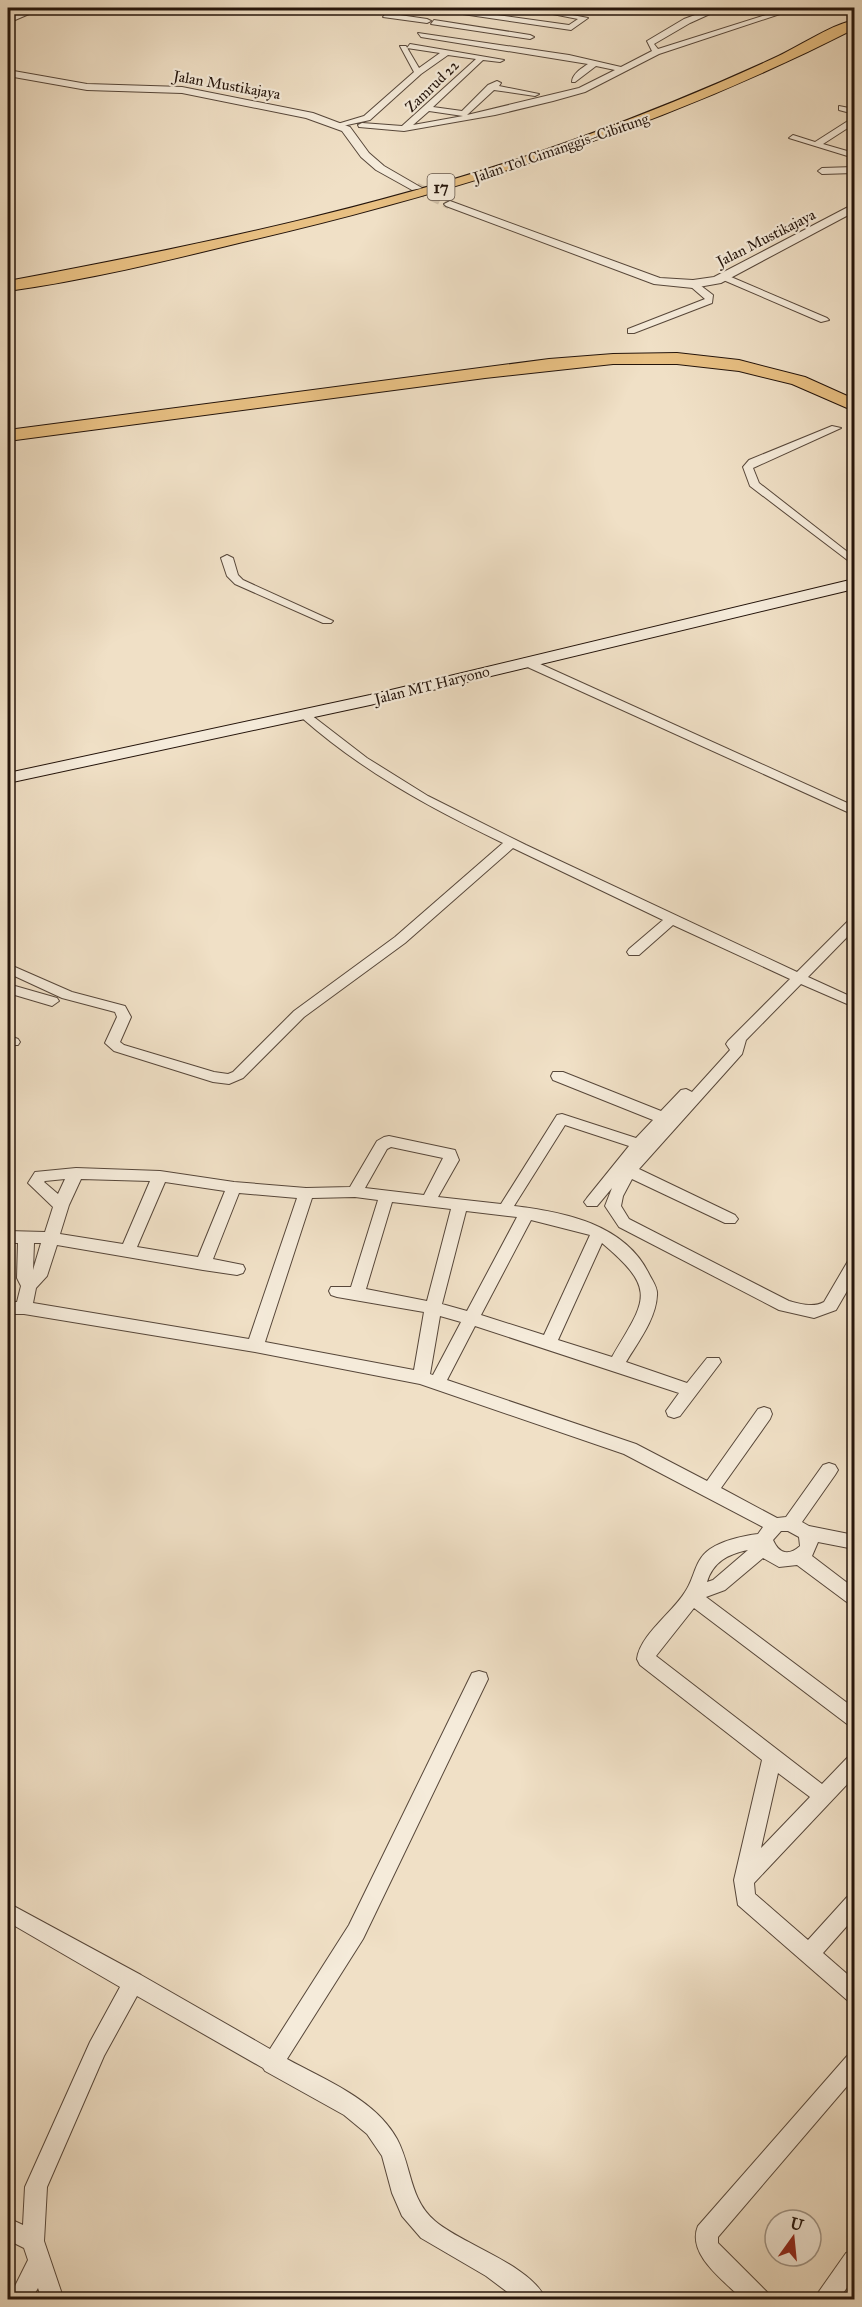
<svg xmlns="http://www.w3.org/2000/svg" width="862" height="2307" font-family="'IM FELL Great Primer',serif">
  <rect width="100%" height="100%" fill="#f0e0c6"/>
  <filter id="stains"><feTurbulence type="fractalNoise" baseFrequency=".00333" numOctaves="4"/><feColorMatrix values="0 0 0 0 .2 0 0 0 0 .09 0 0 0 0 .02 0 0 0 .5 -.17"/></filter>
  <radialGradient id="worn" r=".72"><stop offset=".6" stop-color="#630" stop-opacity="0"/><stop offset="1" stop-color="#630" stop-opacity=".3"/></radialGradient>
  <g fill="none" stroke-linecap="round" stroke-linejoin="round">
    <path stroke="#d1c1aa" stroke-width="11" stroke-dasharray="11 5" stroke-linecap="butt" d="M416,188L450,204"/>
    <g stroke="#57473a" stroke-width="2">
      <g id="minor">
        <path d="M34,8H43L8,23V18Z"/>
        <path d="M426,8H444L445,9L441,11Z"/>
        <path d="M446,8L569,25L578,19L522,8H536L588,18L571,30L449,12Z"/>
        <path d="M714,8H723L690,23L654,44L658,49L788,8H798L659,54L585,92L553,101L495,115L404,131L359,127L358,125L362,123L402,126L476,59L448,55L421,74L370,120L338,127L334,125L364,116L414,72L400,46H406L419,68L440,53L407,48L410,44L504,60L500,62L483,60L433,107L462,111L488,85L497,81L501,83L499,86L539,94L535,96L494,90L467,115L579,88L615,70L596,66L575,82H572C572,74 582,68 588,64L421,37L418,33L569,55L621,67L652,51L647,41L684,19ZM429,111L463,116L413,125Z"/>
        <path d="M386,13L427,19L431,21L427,23L383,17Z"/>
        <path d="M434,20L530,35L534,37L530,39L431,24Z"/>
        <path d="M839,106L854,109V114L839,110Z"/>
        <path d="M851,119H854V124L823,144L854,153V158L789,138L793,135L815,142Z"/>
        <path d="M854,167V173L822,174L818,171L822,168Z"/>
        <path d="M724,274L827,318L829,320L821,322L721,279V275Z"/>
        <path d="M690,282H696L713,295L712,303L634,333H628V329L705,299L690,286Z"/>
        <path d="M832,426L841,428L753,468L759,483L854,557V565L750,486L743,467L749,460Z"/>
        <path d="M227,555L233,558L238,575L243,580L333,621L331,623H323L235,584L227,576L221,558Z"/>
        <path d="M527,658L854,806V815L523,665V659Z"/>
        <path d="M306,711L367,758L428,796L526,845L797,972L849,920L854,919V930L808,977L854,998V1007L801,984L746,1040L742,1054L639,1169L735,1215L738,1219L735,1223H725L632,1179L623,1196L621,1206L629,1219L789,1301C801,1304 813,1308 824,1302L848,1261L854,1259V1279L836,1310L814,1318L779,1310L619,1227L605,1206L612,1188L597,1206H587L584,1202L587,1198L629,1146L565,1125L514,1206C564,1212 625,1224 649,1274C652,1280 658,1288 657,1295C656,1319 638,1342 626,1362L687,1383L707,1358H719L721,1362L680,1416L674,1418L668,1416L666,1411L679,1393L475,1326L447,1380L636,1444L707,1481L758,1409L764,1407L770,1409L772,1414L770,1419L721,1488L777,1518L786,1517L823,1465L829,1463L835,1465L838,1470L835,1475L802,1522L809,1526L854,1535V1549L818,1542L812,1556L854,1588V1605L848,1603L797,1565L779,1567L763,1558L725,1590L706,1597L854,1708V1726L847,1724L694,1608L656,1656L822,1784L847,1758L854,1756V1777L754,1883L755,1894L808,1940L847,1897L854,1895V1918L823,1953L854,1980V2003L847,2000L738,1905L734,1880L762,1760L640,1665L637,1659C640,1635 672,1613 685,1592C695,1578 694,1560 710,1549C724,1540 742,1536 758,1534L763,1527L624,1454L420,1384L255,1352L24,1314H8V1302H17L21,1286L17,1278L18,1243H8V1231L45,1232L53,1207L28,1183L35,1172L76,1168L160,1171L234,1182L306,1188L350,1187L377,1141L384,1137L389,1136L455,1150L459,1160L438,1197L501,1204L557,1115L562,1114L636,1138L653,1120L553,1080L551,1076L553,1072H563L661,1111L681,1090L686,1089L692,1092L730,1050L726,1044L728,1041L790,979L673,925L639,955H629L627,952L629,949L663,920L513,848L405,943L304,1017L243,1078L229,1084L213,1082L114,1051L105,1043L117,1017L115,1012L62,998L8,973V964L72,992L125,1006L131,1017L120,1042L124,1045L214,1072L228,1074L233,1072L294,1011L395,937L503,843C430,808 362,771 302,718V712ZM391,1147L443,1158L424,1195L365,1188L387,1149ZM65,1179L58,1194L44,1182L45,1181ZM81,1179L150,1181L123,1244L60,1234L69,1205ZM165,1182L225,1191L198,1257L137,1247ZM239,1193L297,1198L249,1339L33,1303L36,1288L47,1276L57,1245L203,1270L237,1275L243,1273L245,1269L243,1265L213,1259ZM355,1197L378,1200L351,1287H331L329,1291L331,1295L337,1297L424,1312L414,1370L265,1342L312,1198ZM392,1202L451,1209L427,1301L366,1289ZM466,1211L517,1217L467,1311L442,1304ZM531,1220L590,1235L544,1335L481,1315ZM34,1243H41L33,1270ZM602,1243C659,1291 645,1300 612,1357L558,1340ZM440,1316L461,1322L433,1375L430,1374ZM781,1531H788L799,1537L800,1546C789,1556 779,1554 773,1540ZM748,1550L713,1580L707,1582C713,1562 728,1554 748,1550ZM778,1773L810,1797L761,1848Z"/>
        <path d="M8,984L57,998L59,1001L52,1006L8,993Z"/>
        <path d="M8,1035L18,1039L20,1042L18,1045H8Z"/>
        <path d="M479,1671L486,1673L488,1679L363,1939L287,2059C325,2080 375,2099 397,2139C412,2167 409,2199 435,2221C463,2245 532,2265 546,2300H518L486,2276L421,2238L402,2216L392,2193L382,2156L367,2134L344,2115L265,2071L263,2068L137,1996L104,2056L47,2187L44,2241L64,2300H42L38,2288L31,2300H8L28,2260L24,2248L8,2240V2218L23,2225L25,2187L90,2042L120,1987L8,1922V1903L141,1975L270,2049L349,1925L472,1673Z"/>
        <path d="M854,2053V2078L718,2237V2243L767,2292L770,2300H743C725,2281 686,2255 698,2226L847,2056Z"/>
        <path d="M854,2250V2278L838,2300H813L846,2253Z"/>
      </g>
    </g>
    <g stroke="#57473a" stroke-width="2">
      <g id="tertiary">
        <path d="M8,70L87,84L182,87L313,113L350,127L369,153L384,166L422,188L412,190L376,170L361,157L342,131L306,118L182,93L87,90L8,76Z"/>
        <path d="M450,201L660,278L693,280L714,277L850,206L854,205V212L721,283L693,288L654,284L446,206L444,204Z"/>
      </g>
    </g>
    <g stroke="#24140b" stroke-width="2">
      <path id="secondary" d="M854,579V589L370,705L8,783V773L370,695Z"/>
    </g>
    <g stroke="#24140b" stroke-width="2">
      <g id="motorway">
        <path d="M854,20V29C660,128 455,193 243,242C166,261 87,280 8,291V281C200,245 394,205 579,138C645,114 709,88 772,59C799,47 826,27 854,20Z"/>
        <path d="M677,353L739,360L805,377L854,399V411L792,384L739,371L677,364H613L485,378L8,441V430L549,359L613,354Z"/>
      </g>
    </g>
    <use href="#minor" fill="#f5ebda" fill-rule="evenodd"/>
    <use href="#tertiary" fill="#f5ebda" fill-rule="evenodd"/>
    <use href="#secondary" fill="#f5ebda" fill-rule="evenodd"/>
    <use href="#motorway" fill="#e8c083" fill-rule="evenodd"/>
  </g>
  <g text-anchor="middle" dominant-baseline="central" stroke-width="4.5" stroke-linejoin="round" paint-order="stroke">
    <g font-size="15" fill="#24140b" stroke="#f5ebda">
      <text transform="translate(227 85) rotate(10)">Jalan Mustikajaya</text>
      <text transform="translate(432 86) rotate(-44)">Zamrud 22</text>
      <text transform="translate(561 148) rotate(-19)">Jalan Tol Cimanggis–Cibitung</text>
      <text transform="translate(766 238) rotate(-27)">Jalan Mustikajaya</text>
      <text transform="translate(432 685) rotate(-14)">Jalan MT Haryono</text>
    </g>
    <rect fill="#f5ebda" stroke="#635449" stroke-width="1.5" x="427.5" y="174" width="27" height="26" rx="4.5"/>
    <g font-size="16" font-weight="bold" fill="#24140b">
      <text x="441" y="187">17</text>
    </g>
  </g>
  <rect width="862" height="2307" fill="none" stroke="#f0e0c6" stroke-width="30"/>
  <rect x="9" y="9" width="844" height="2289" fill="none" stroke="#24140b" stroke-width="3"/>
  <rect x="15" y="15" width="832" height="2277" fill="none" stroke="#24140b" stroke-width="1.5"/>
  <g transform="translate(793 2238) rotate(15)"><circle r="28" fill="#f5ebda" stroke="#a19587" stroke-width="1.5"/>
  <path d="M0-4.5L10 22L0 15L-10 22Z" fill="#8f2418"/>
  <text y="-9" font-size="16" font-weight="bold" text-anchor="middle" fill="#24140b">U</text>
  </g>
  <rect width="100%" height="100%" filter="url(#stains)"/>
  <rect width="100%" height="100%" fill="url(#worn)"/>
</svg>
